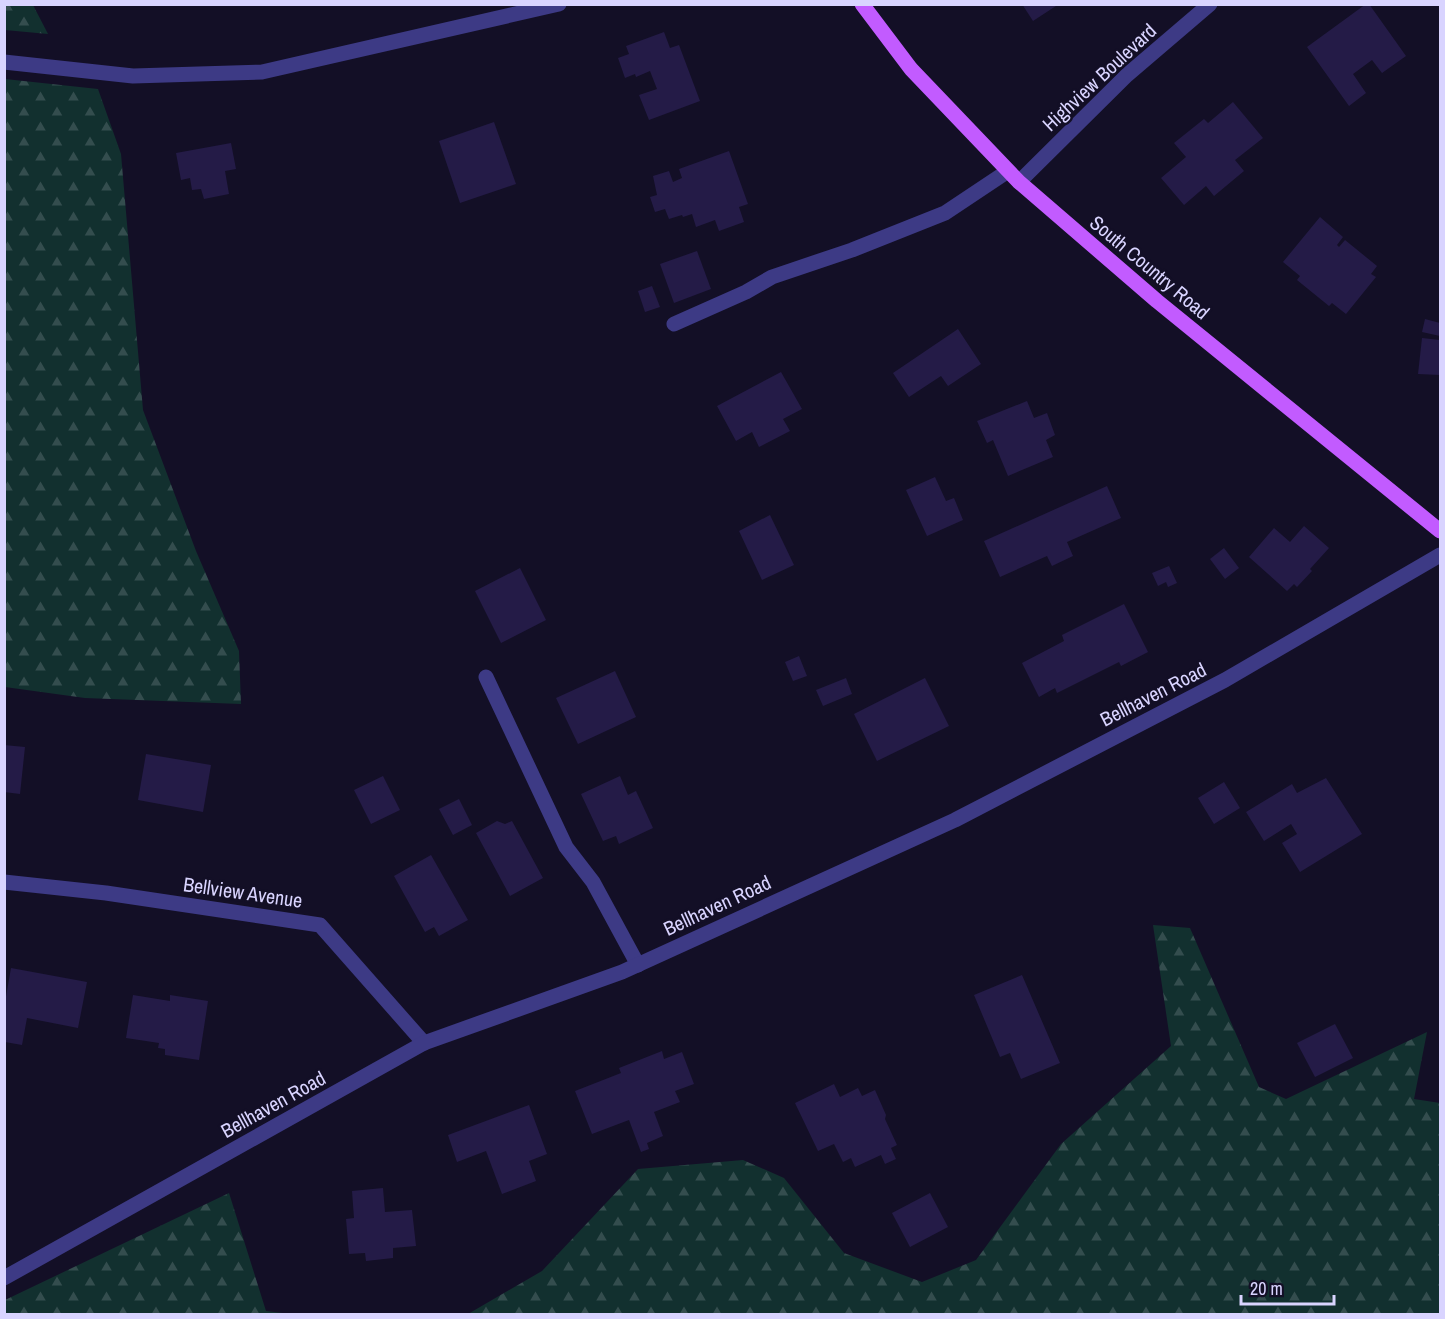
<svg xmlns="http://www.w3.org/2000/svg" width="1445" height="1319" font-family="'Archivo Narrow',sans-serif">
  <defs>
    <pattern id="forest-firs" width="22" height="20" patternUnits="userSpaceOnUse" patternTransform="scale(1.5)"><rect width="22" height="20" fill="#12302f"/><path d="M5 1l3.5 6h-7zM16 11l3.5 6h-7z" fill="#344d4e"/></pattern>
  </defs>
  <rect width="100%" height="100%" fill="#130f26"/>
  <g fill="url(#forest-firs)">
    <path d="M4,5H33L48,34L5,30Z"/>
    <path d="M5,79L98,89L121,154L143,410L196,551L239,651L241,704L85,698L5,687Z"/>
    <path d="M1153,925L1190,928L1259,1087L1286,1099L1427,1032L1414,1099L1440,1103V1314H468L542,1271L638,1169L743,1160L784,1178L844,1253L922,1282L976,1260L1061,1144L1171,1046Z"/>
    <path d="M229,1193L266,1311L291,1314H5V1300Z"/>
  </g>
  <g fill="#241b47">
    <path d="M1022,4H1059L1033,21Z"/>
    <path d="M1366,4H1369L1406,56L1382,73L1372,60L1353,74L1366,93L1349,106L1307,47Z"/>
    <path d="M664,32L670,48L679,45L700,101L649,120L639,95L657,89L650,71L636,77L635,74L625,78L618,58L629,54L626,46Z"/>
    <path d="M1233,102L1263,138L1235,160L1244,171L1214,196L1206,186L1184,205L1161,178L1186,157L1174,143L1204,119L1208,123Z"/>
    <path d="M494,122L516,184L460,203L439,141Z"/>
    <path d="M231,143L236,169L225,171L229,194L204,199L201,189L192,190L190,178L181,180L176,153Z"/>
    <path d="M729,151L748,204L739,207L744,222L719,231L715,220L696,227L692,214L683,217L682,215L669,219L665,209L655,212L650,197L657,195L653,176L669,171L673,182L682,178L679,169Z"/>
    <path d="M1320,217L1343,237L1337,245L1339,247L1345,240L1377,266L1371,274L1376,277L1346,314L1332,303L1329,306L1297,280L1300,276L1283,262Z"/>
    <path d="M697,251L711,289L674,303L660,264Z"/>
    <path d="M652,286L660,307L645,312L638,291Z"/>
    <path d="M1425,319L1440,323V336L1422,332Z"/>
    <path d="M958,329L981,364L948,386L941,376L909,397L893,373Z"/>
    <path d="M1422,338L1440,340V375L1418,374Z"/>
    <path d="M781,372L802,409L783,419L790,431L759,447L752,432L736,441L717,406Z"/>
    <path d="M1027,401L1034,418L1047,413L1055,435L1046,440L1053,457L1008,476L993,440L987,443L977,421Z"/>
    <path d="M935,477L946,501L954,498L963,520L927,536L906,490Z"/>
    <path d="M1107,486L1121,518L1067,542L1073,556L1052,566L1047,556L1000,577L984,541Z"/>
    <path d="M770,515L794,565L762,580L739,531Z"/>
    <path d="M1304,526L1329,548L1310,569L1312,571L1297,587L1294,584L1287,591L1249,557L1274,528L1290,542Z"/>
    <path d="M1224,548L1239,568L1225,579L1210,559Z"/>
    <path d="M1169,566L1177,583L1168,587L1166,582L1158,586L1152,573Z"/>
    <path d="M520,568L546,620L501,643L475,591Z"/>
    <path d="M1124,604L1148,652L1121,666L1119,662L1057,693L1055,688L1039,697L1022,663L1064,641L1062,635Z"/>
    <path d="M799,656L807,676L793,681L785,662Z"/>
    <path d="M615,671L636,717L578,744L556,698Z"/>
    <path d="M846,678L852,694L823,706L816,690Z"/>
    <path d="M925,678L949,726L877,761L854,714Z"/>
    <path d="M4,745L25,747L20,794L4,792Z"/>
    <path d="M146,754L211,765L203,812L138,800Z"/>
    <path d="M383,776L400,810L371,824L354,790Z"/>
    <path d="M620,776L628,795L636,791L653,828L619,844L616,836L603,841L581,794Z"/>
    <path d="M1326,778L1362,834L1300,872L1282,843L1297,834L1291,824L1264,841L1246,812L1292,784L1297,793Z"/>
    <path d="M1224,782L1240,808L1214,824L1198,798Z"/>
    <path d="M459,799L472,825L453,835L439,809Z"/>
    <path d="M497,821L505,824L512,821L543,878L510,896L476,833Z"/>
    <path d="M431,855L468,920L439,936L434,927L425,932L394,876Z"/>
    <path d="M11,968L87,982L78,1028L27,1018L22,1045L5,1042V1002Z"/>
    <path d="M1022,975L1060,1063L1021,1079L1010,1053L1000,1057L974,995Z"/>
    <path d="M133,995L170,1001V995L208,1001L199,1060L165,1055V1049L158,1048L159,1043L126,1038Z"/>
    <path d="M1335,1024L1353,1058L1315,1077L1297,1043Z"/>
    <path d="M662,1051L664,1059L682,1052L694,1084L675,1091L680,1102L654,1112L663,1136L647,1143L649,1149L641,1152L629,1120L592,1134L575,1091L621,1073L619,1068Z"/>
    <path d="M834,1084L840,1097L858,1088L862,1096L875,1090L886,1115L885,1119L897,1145L891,1148L896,1159L885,1164L881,1155L855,1167L851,1158L843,1162L834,1144L818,1151L795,1103Z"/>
    <path d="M529,1105L547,1154L529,1161L536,1181L502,1194L486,1151L457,1162L448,1135Z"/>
    <path d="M383,1188L385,1212L412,1210L416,1246L393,1248V1258L366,1261L365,1253L349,1254L346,1219L354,1218L352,1191Z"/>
    <path d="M930,1193L948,1227L910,1247L892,1213Z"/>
  </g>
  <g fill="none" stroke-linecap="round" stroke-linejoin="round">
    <g stroke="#3d3a85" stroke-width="15">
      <path d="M4,62L133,76L262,72L559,4"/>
      <path d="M1019,182L1127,75L1210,4"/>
      <path d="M674,324L746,292L772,277L852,250L945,213L1008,171"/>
      <path d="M486,677L566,847L593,882L638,965"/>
      <path d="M4,882L106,893L320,925L424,1043"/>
      <path d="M4,1278L424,1043L622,972L955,820L1225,680L1440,555"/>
    </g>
    <path stroke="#c25bff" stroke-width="15" d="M862,4L911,69L1019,182L1157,301L1440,531"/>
  </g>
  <g text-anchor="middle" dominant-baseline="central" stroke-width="5" stroke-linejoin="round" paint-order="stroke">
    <g font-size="20" fill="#d9d4ff" stroke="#130f26">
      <text transform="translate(1099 77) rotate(-43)">Highview Boulevard</text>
      <text transform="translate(1150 267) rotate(40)">South Country Road</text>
      <text transform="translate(1153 694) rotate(-27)">Bellhaven Road</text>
      <text transform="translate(243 892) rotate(8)">Bellview Avenue</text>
      <text transform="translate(717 905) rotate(-25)">Bellhaven Road</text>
      <text transform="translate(273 1104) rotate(-29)">Bellhaven Road</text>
    </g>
  </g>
  <rect width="1445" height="1319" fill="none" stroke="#d9d4ff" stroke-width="12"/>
  <path d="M1241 1295v9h93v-9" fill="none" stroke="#d9d4ff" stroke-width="3"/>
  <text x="1250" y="1295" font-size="18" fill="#d9d4ff" stroke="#130f26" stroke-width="4.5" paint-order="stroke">20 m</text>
</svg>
